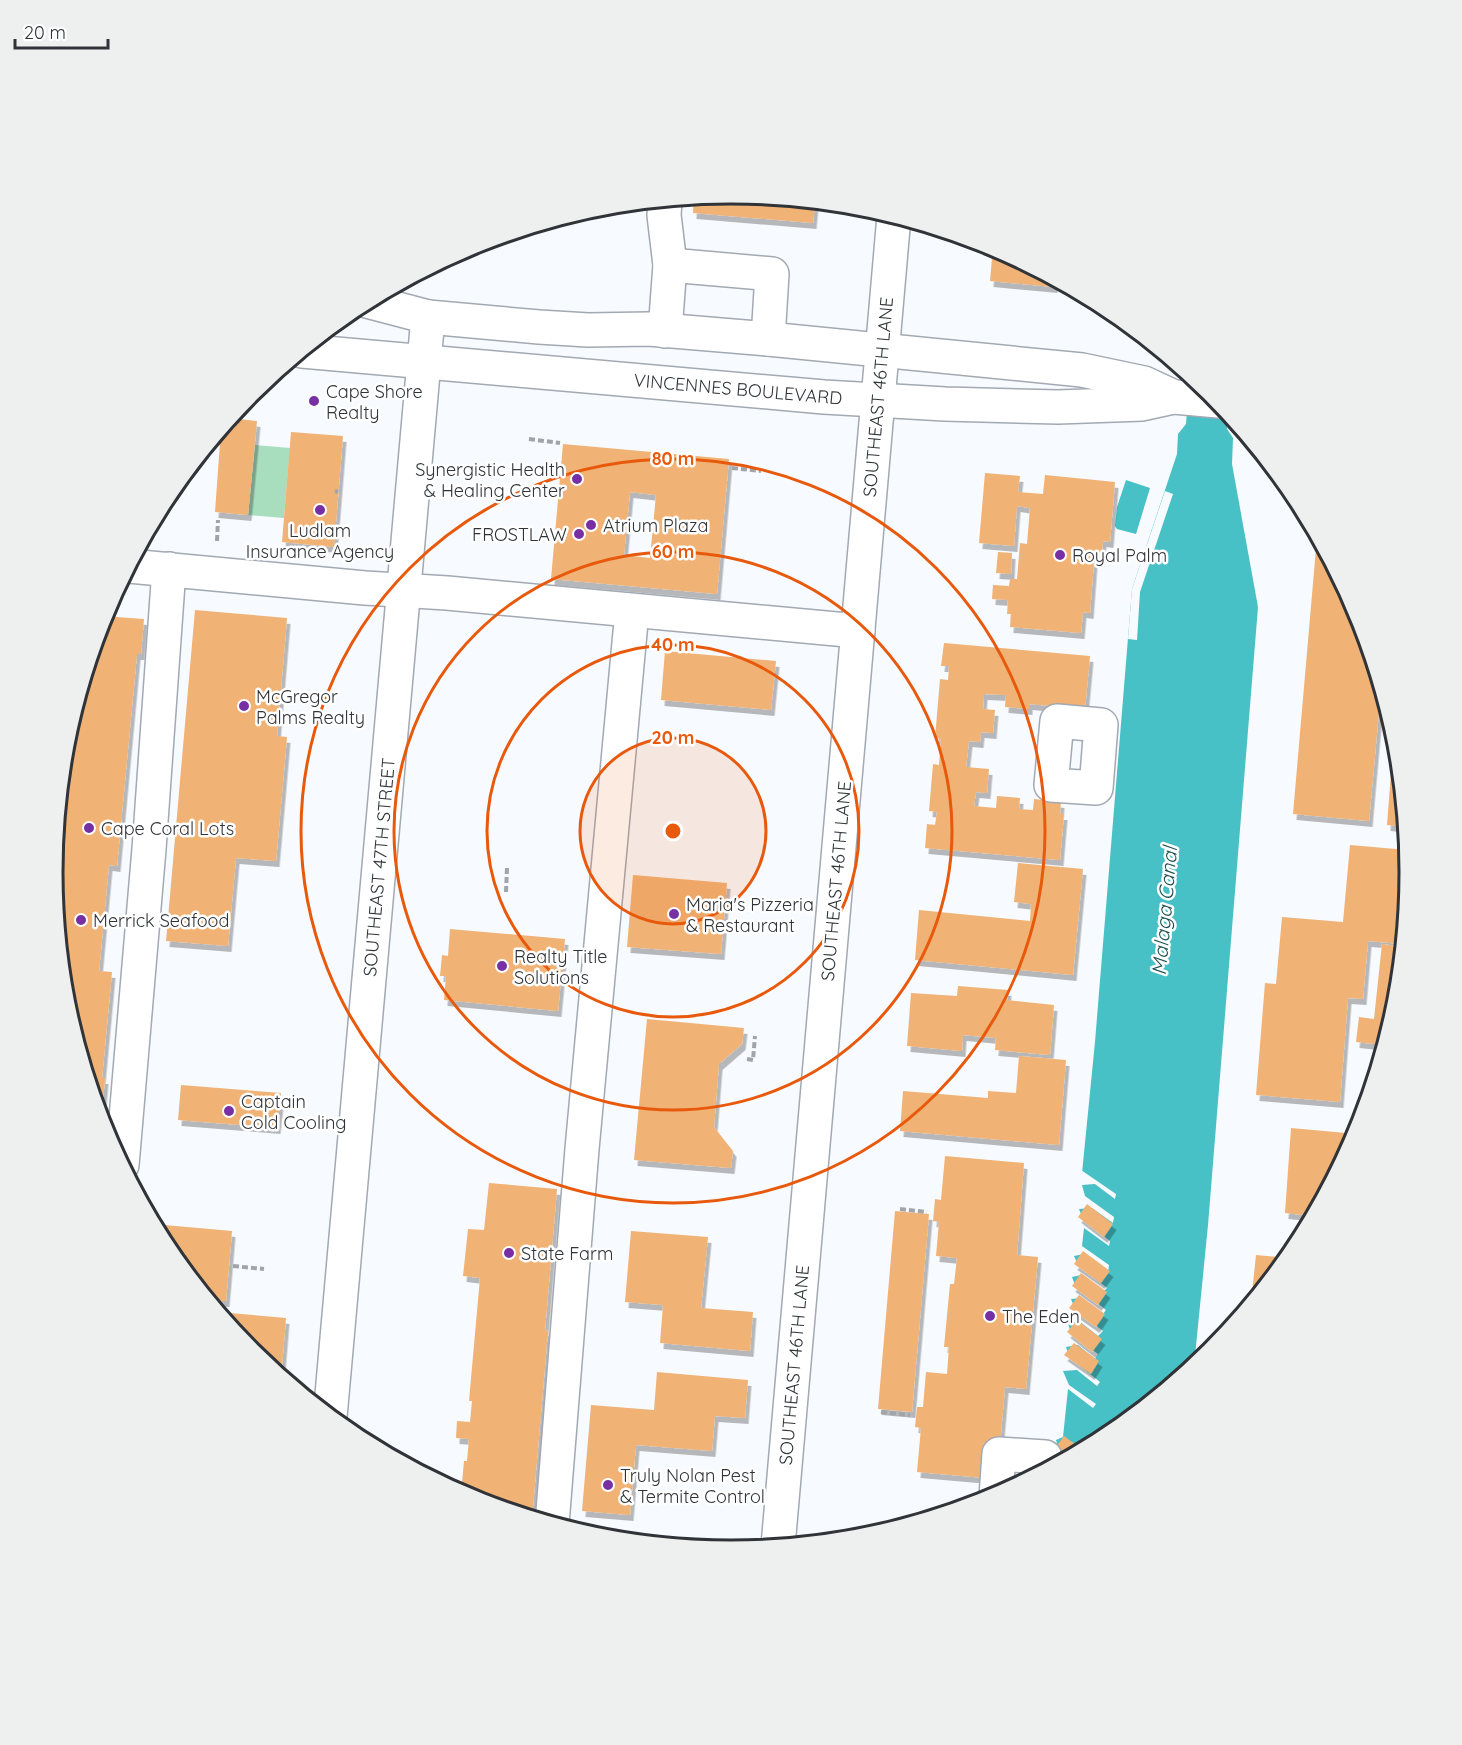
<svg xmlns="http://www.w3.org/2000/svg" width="1462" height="1745" font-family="Quicksand,sans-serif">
  <defs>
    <filter id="shadow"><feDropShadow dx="3.5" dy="6" stdDeviation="0" flood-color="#0004"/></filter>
  </defs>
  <rect width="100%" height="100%" fill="#f7fafe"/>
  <path fill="#a8ddbd" d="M255,445L290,448L284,518L248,515Z"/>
  <g fill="#47c0c6">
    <path d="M1190,376L1211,393L1229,415L1227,429L1233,438L1232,464L1258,607L1208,1225L1194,1366L1108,1437L1053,1466L1095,1042L1132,589L1177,454L1178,434L1186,424Z"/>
    <path d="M1126,480L1150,488L1136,534L1117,529L1115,526L1117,507Z"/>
  </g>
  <g fill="#f7fafe">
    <path d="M1165,491L1173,494L1140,592L1137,640L1128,639L1132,589Z"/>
    <path d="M1081,1170L1116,1194L1115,1199L1095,1184L1082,1185L1085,1196L1114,1217L1113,1223L1092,1208L1079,1209L1084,1221L1110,1241L1109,1246L1084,1228L1082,1246L1109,1265L1108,1272L1084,1254L1074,1256L1078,1265L1107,1288L1104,1291L1081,1275L1072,1277L1075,1285L1106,1310L1103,1314L1082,1298L1071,1299L1075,1309L1103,1331L1098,1336L1079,1321L1068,1323L1071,1334L1098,1354L1095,1359L1078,1345L1066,1347L1070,1358L1100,1382L1097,1386L1077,1370L1063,1371L1069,1385L1096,1404L1093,1408L1068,1389L1063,1437L1056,1440L1059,1450L1069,1458L1064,1460L1061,1459L1051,1467Z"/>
  </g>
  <g fill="#f0b275" fill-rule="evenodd" filter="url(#shadow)">
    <path d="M731,194L815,202L813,223L693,213L694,198Z"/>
    <path d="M993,247L1054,280V287L990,281Z"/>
    <path d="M230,418L257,421L248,515L215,512L221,429Z"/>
    <path d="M291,432L343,436L334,547L282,542Z"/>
    <path d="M563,444L729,459L717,594L551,579ZM630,492L656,495L650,558L624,555Z"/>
    <path d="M985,473L1020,476L1018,492L1043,494L1045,475L1115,482L1110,542L1103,541L1101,561H1094L1090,613L1083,612L1081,633L1010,627L1011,614H1007L1008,600L992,599L993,585L1009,586L1010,579H1017L1020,543L1027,544L1030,508L1017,506L1014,546L979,543Z"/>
    <path d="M1317,537L1358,613L1381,689L1369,821L1293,814Z"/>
    <path d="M998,552L1012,553L1011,574L996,573Z"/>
    <path d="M195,610L287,618L277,736L287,737L276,861L236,858L228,946L166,941Z"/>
    <path d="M103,616L144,619L141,654H137L117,866L109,865L99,971L112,972L102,1078H105L101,1122L65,1005L52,873L66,740Z"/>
    <path d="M944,643L1090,656L1085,709L1029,704V709L1005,707L1006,695L984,694L983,709L995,710L993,733L981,732L980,742L969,741L966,767L989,769L987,793L976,792L974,806L996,808L997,796L1020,798L1019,809L1033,810L1034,799L1061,802L1060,814H1064L1060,860L925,848L927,824L935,825L937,812L929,811L933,764L939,765L941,739L935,738L940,679L948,680L949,666H941Z"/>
    <path d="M665,651L776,661L771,710L661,700Z"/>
    <path d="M1394,734L1397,740L1405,827L1387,825Z"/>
    <path d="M1350,845L1407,850L1409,873L1402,944L1368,941L1363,999L1348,998L1340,1102L1256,1095L1265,983L1276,984L1282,917L1343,922Z"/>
    <path d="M1018,863L1083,869L1073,975L915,960L919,910L1030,921L1031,904L1014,902Z"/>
    <path d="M633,875L727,883L721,954L627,947Z"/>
    <path d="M450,929L565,939L558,1011L444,1000L446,976H440L442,955L448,956Z"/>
    <path d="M1382,944L1402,947L1396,1005L1384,1045L1356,1042L1359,1017L1374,1019Z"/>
    <path d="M958,986L1008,990L1007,1000L1054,1005L1050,1055L995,1050L996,1038L963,1035L962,1051L907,1046L911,993L957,996Z"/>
    <path d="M647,1019L744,1028L742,1044L719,1064L714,1127L733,1151L731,1168L634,1160Z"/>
    <path d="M1019,1056L1066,1060L1059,1145L900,1131L903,1091L988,1098V1091L1016,1093Z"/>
    <path d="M181,1085L281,1093L277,1128L178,1120Z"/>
    <path d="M1291,1128L1357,1134L1313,1216L1285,1213Z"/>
    <path d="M945,1156L1024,1163L1017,1255L1038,1257L1026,1389L1005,1387L997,1479L917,1472L921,1428L915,1427L917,1407H923L926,1372L947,1374L949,1347H944L950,1284H954L957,1258L936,1256L939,1222L933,1221L935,1199L941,1200Z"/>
    <path d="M489,1183L557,1189L545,1330L548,1331L532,1518L471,1499L461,1494L464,1461H467L469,1439L456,1438L457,1421L470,1422L472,1401H469L480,1278L463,1276L468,1229L484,1230Z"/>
    <path d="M1087,1204L1113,1224L1104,1237L1078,1217Z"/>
    <path d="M895,1211L929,1214L912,1412L878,1409Z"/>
    <path d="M153,1224L232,1231L226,1301L208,1300L167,1249Z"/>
    <path d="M631,1231L708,1237L701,1308L753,1312L750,1351L660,1343L663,1305L625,1302Z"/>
    <path d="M1083,1251L1110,1271L1101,1283L1074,1264Z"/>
    <path d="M1256,1255L1288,1258L1251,1303Z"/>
    <path d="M1081,1273L1107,1292L1098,1305L1072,1286Z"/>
    <path d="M1079,1295L1105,1314L1096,1327L1069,1308Z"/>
    <path d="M218,1312L286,1318L281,1377L251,1352Z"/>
    <path d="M1077,1320L1102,1339L1092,1352L1067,1332Z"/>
    <path d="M1074,1343L1099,1361L1091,1374L1064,1355Z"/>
    <path d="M657,1372L748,1380L745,1418L715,1416L712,1451L636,1445L630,1515L582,1511L591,1405L654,1410Z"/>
    <path d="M1064,1436L1083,1450L1068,1458L1055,1448Z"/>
  </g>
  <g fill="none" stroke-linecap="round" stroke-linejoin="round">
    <g stroke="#a2a9b2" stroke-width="36">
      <g id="minor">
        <path d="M670,265L772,274L768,339"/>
        <path d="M367,301L428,317L539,327L588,330L649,329L768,339L1082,370L1144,383L1174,397"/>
        <path d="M665,331L670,265L664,215L665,200"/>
        <path d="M302,351L824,397L945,404L1058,407L1142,404L1174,397L1218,401"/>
        <path d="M129,566L365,588L447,593L858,631"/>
        <path d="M1057,721L1101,725L1096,788L1051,785Z"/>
        <path d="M122,1165L149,849L169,569"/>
        <path d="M330,1417L428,317"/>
        <path d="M996,1497L999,1454L1045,1457L1044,1471"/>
        <path d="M552,1524L582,1149L632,611"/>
        <path d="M778,1546L894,216"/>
      </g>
    </g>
    <g stroke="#a1a4a8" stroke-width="4" stroke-dasharray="6 3" stroke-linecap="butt">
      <path d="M529,439L560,443"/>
      <path d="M732,468L761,471"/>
      <path d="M335,491L338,492"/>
      <path d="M217,541L218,520"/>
      <path d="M506,892L507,868"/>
      <path d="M747,1059L753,1060L755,1036"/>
      <path d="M900,1209L927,1212"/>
      <path d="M233,1266L264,1269"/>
      <path d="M881,1412L910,1415"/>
    </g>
    <use href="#minor" stroke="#fff" stroke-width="33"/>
  </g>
  <circle cx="673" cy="831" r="93" fill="#e8590c" fill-opacity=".12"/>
  <g fill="none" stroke="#e8590c" stroke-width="3">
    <circle cx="673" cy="831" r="93"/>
    <circle cx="673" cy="831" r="186"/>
    <circle cx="673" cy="831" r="279"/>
    <circle cx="673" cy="831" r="372"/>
  </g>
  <g fill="#7730a3" stroke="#fff" stroke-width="2">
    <circle cx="314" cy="401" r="6"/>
    <circle cx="577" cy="479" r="6"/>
    <circle cx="320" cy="510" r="6"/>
    <circle cx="591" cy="525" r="6"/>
    <circle cx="579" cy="534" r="6"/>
    <circle cx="1060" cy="555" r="6"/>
    <circle cx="244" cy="706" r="6"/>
    <circle cx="89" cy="828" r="6"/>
    <circle cx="674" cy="914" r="6"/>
    <circle cx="81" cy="920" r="6"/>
    <circle cx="502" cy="966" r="6"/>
    <circle cx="229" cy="1111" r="6"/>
    <circle cx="509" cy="1253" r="6"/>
    <circle cx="990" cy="1316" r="6"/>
    <circle cx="608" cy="1485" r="6"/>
  </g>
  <g text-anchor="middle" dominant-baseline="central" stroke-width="5" stroke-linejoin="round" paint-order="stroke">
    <g font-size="18" fill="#303337" stroke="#fff">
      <text transform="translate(738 389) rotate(5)">VINCENNES BOULEVARD</text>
      <text transform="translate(878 397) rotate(-85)">SOUTHEAST 46TH LANE</text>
      <text transform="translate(379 867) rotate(-85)">SOUTHEAST 47TH STREET</text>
      <text transform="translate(836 881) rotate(-85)">SOUTHEAST 46TH LANE</text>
      <text transform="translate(794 1365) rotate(-85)">SOUTHEAST 46TH LANE</text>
    </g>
    <g font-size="18" fill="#303337" stroke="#fff" text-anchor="start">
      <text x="326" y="391">Cape Shore<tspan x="326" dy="21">Realty</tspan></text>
      <text x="565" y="469" text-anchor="end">Synergistic Health<tspan x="565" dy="21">&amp; Healing Center</tspan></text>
      <text x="603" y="525">Atrium Plaza</text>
      <text x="320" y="530" text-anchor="middle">Ludlam<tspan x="320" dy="21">Insurance Agency</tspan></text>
      <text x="567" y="534" text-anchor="end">FROSTLAW</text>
      <text x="1072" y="555">Royal Palm</text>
      <text x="256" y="696">McGregor<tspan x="256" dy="21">Palms Realty</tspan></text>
      <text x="101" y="828">Cape Coral Lots</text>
      <text x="686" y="904">Maria's Pizzeria<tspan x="686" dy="21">&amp; Restaurant</tspan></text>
      <text x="93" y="920">Merrick Seafood</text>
      <text x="514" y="956">Realty Title<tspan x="514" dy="21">Solutions</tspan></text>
      <text x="241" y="1101">Captain<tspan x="241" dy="21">Cold Cooling</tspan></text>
      <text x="521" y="1253">State Farm</text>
      <text x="1002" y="1316">The Eden</text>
      <text x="620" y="1475">Truly Nolan Pest<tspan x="620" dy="21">&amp; Termite Control</tspan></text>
    </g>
    <g font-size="20" font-style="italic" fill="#1b4f51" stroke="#fff">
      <text transform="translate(1164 911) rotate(-85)">Malaga Canal</text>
    </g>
  </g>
  <path d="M0 0H1462V1745H0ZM63 872a668 668 0 1 1 1336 0a668 668 0 1 1-1336 0Z" fill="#eeefef" fill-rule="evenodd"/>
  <path fill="none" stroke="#303337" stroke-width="3" d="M63 872a668 668 0 1 1 1336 0a668 668 0 1 1-1336 0Z"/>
  <circle cx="673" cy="831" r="9" fill="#e8590c" stroke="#fff" stroke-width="3"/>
  <g font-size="18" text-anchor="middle" font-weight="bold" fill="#e8590c" stroke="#fff" stroke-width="5" stroke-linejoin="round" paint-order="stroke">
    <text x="673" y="465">80 m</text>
    <text x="673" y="558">60 m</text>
    <text x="673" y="651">40 m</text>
    <text x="673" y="744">20 m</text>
  </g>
  <path d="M15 39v9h93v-9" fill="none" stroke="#303337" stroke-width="3"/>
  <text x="24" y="39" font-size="18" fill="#303337" stroke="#ffffff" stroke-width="4.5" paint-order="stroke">20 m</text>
</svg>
